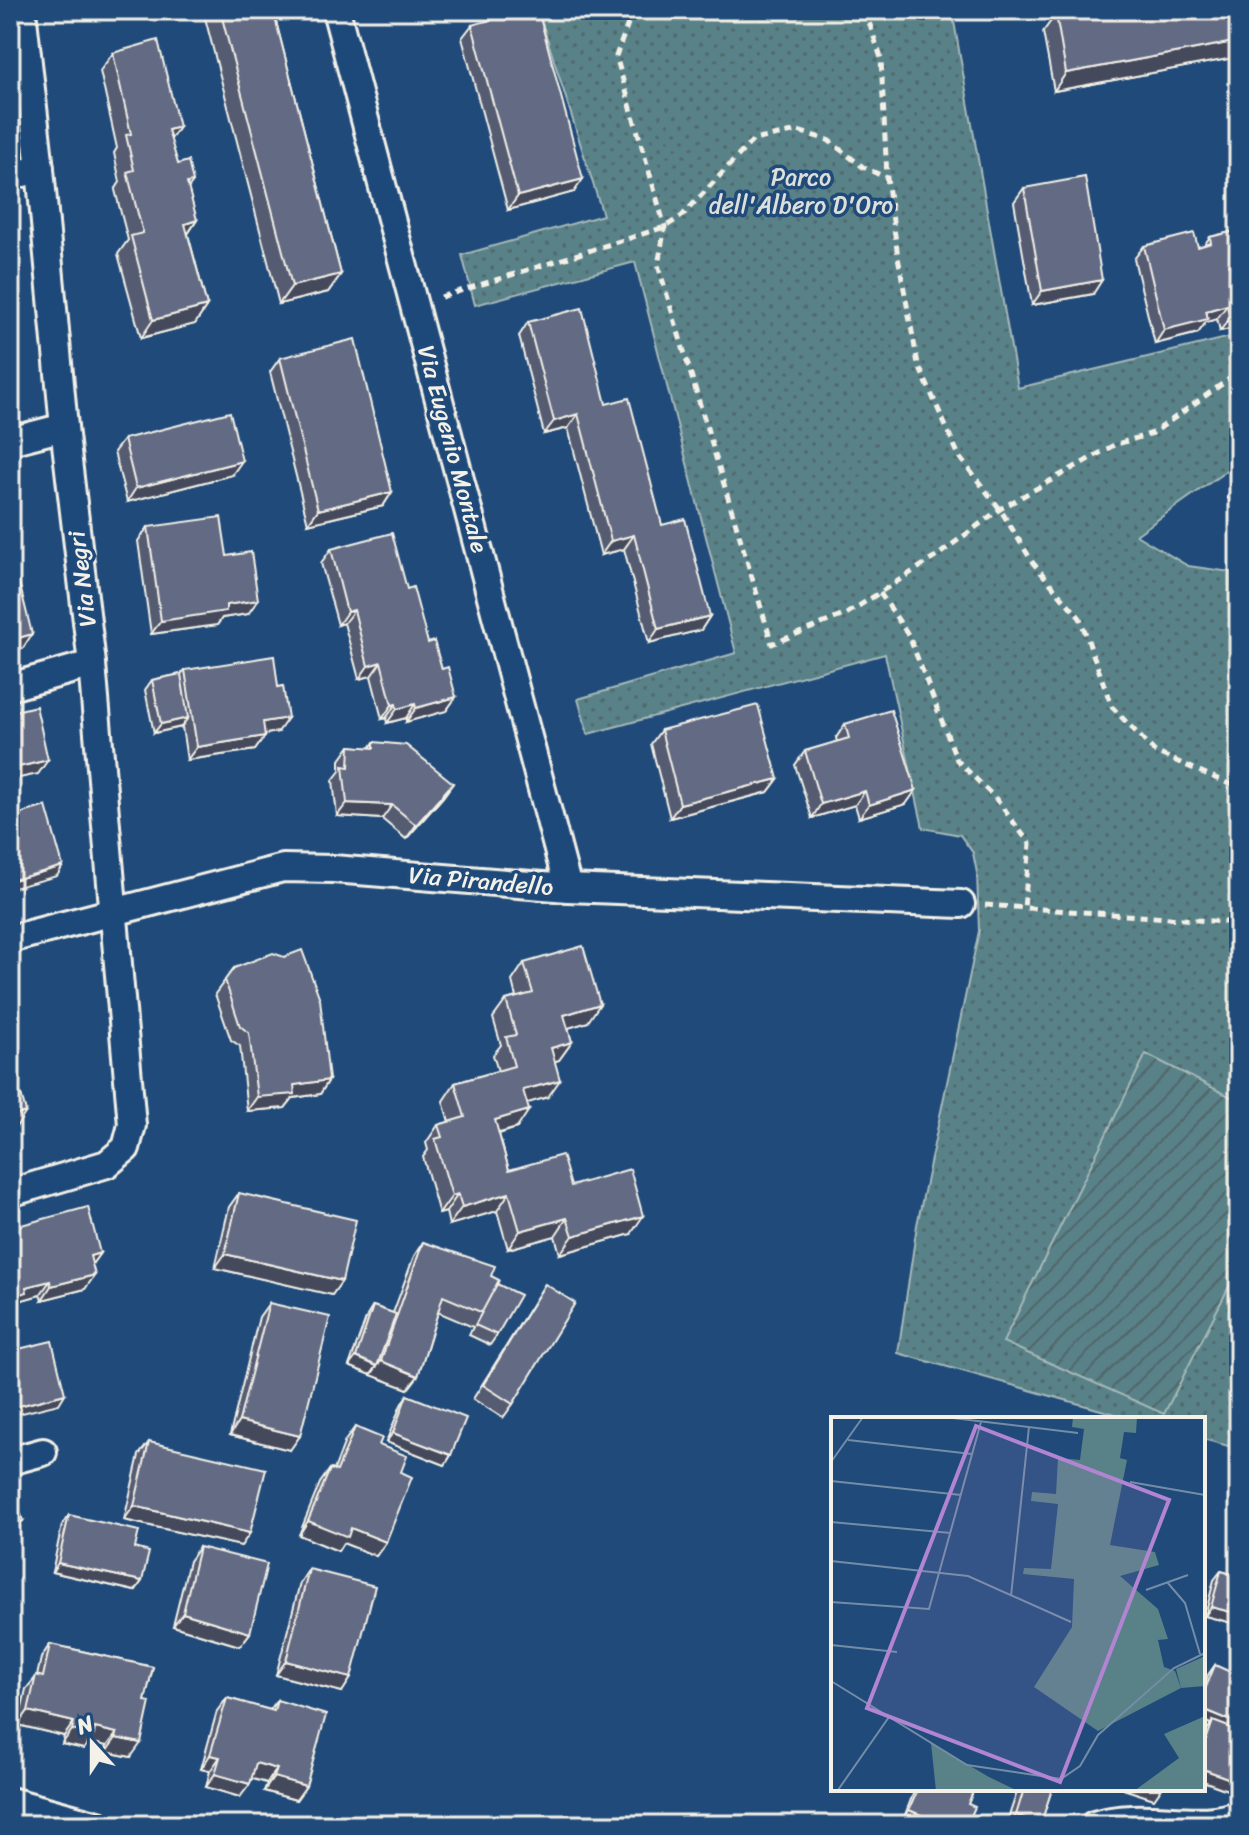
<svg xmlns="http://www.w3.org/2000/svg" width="1249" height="1835" font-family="Sriracha,sans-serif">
  <defs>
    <pattern id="grass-dots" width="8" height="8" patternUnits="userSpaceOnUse" patternTransform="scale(2)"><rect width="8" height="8" fill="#588188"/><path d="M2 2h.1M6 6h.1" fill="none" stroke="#51676a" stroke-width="1.8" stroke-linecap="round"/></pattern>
    <pattern id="garden-furrows" width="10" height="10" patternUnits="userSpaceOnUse" patternTransform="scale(2)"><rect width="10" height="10" fill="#588188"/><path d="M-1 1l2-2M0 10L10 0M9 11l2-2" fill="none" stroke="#51676a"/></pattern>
  </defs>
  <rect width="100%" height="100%" fill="#1f4a7a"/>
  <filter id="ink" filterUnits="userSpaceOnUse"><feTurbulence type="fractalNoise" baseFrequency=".0125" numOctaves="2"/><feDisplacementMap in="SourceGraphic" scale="16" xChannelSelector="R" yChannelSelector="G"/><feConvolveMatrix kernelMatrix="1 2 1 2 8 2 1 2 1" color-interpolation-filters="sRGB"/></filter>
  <g filter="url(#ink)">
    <path fill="url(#grass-dots)" stroke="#a6b9b8" stroke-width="2" d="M538,10H952L1018,388L1239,335V462L1136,535L1188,566L1239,573V1449L1203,1439V1419H1133L898,1353L917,1225L979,931L977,873L973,853L960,835L923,828L885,654L588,734L578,699L736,653L635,262L475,305L462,255L603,215Z"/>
    <path fill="url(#garden-furrows)" stroke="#a6b9b8" stroke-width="2" d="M1146,1054L1239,1101V1267L1164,1414L1003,1342Z"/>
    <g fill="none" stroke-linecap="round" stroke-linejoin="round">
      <g stroke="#f4f1e8" stroke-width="32">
        <g id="street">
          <path d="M336,10L568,888"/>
          <path d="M10,176L40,169"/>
          <path d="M10,441L64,427"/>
          <path d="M10,687L92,664"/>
          <path d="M10,939L283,868L333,869L568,888L961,904"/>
          <path d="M10,1193L107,1164L126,1148L132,1125L92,664L64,427L40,169L22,10"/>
          <path d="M10,1461L43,1452"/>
          <path d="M10,1801L98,1825"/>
          <path d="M1094,1825C1143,1809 1199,1831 1239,1814"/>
        </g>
      </g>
      <g stroke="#f4f1e8" stroke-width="5" stroke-dasharray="8 6" stroke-linecap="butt">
        <path d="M633,10L616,56L665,227L658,265L772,644L846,614L934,558L1000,509L1114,445L1153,433L1239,372"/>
        <path d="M865,10L881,58L887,178L898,257L918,364L960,458L1000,509L1033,563L1080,618L1112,707L1155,752L1227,783L1239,784"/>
        <path d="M441,297L665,227L682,216L753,140L798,131L828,140L863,167L887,178"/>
        <path d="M880,593L909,636L957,760L996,799L1030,844L1024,908"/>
        <path d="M985,905L1239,923"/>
      </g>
      <use href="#street" stroke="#1f4a7a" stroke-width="26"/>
    </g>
    <g fill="#545b72" stroke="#f4f1e8" stroke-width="2">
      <path d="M203,10H273L341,274L328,292L279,304Z"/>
      <path d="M1239,10V57L1054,91L1043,32L1056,14Z"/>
      <path d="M472,25L574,192L508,210L462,38Z"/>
      <path d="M113,53L179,127L170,140L178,164L193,182L188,189L197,220L188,234L207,306L195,324L141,338L118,254L128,240L115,190L120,182L114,153L117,148L100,71Z"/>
      <path d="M1024,188L1093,294L1032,305L1014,202Z"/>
      <path d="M1239,230V327L1220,331L1217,319L1206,322L1198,333L1155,344L1134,259L1144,246L1198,247L1204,245L1210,237Z"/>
      <path d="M528,322L606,404L662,525L710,616L701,630L649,643L624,549L601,555L568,428L544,434L519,336Z"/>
      <path d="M280,358L392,492L383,506L308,524L270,372Z"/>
      <path d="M124,439L232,475L127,502L114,452Z"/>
      <path d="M1239,481V511L1227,497Z"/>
      <path d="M148,527L227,556L248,614L222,618L217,625L151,634L138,541Z"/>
      <path d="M331,549L407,589L428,643L456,697L446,711L406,722V718L387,723L386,718L382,719L371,676L359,679L344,623L338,625L321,563Z"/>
      <path d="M185,670L278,732L265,734V736L255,750L187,760L182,727L154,733L145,690L152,680L181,674Z"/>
      <path d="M845,724L916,790L906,804L859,818L855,805L812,818L795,765L805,751L837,742L836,738Z"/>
      <path d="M661,730L778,779L768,792L670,818L651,744Z"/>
      <path d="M374,742L453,783L443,797L406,839L382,819L337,816L333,780L340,771V760L350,746L370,748Z"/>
      <path d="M524,963L588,1022L568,1028L572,1042L559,1060L555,1061L548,1097L527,1103L517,1128L499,1134L509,1170L571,1186L631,1234L560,1254L555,1236L508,1249L497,1211L449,1225L446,1212L439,1214L423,1157L428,1150L426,1143L438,1125L449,1122L443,1101L455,1083L498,1071L493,1055L501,1045L493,1018L506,1000L516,997L512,981Z"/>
      <path d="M234,968L329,1080L320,1094L293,1098L285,1108L247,1111L240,1046L231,1040L215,994Z"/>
      <path d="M239,1193L342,1281L332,1295L215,1268L229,1207Z"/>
      <path d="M10,1228L100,1253L92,1264L85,1289L42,1300L40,1295L22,1300L18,1306Z"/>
      <path d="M423,1242L491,1276L497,1335L490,1345L469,1335L473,1327L438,1312L418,1376L408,1389L349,1366L367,1316L373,1306L393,1313L414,1256Z"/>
      <path d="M545,1284L513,1404L503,1418L473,1399Z"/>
      <path d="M269,1303L290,1450L230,1435L259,1317Z"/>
      <path d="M407,1395L451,1455L445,1465L386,1442L401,1405Z"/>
      <path d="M355,1427L379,1445L401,1472L386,1542L376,1556L343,1543L338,1551L299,1535L320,1483L330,1469L334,1470L345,1441Z"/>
      <path d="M149,1442L250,1533L241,1546L124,1520L139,1455Z"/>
      <path d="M69,1515L135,1548L142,1581L135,1591L52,1572L62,1525Z"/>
      <path d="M199,1547L250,1633L240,1646L173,1626L189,1561Z"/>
      <path d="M309,1569L342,1692L276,1675L300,1583Z"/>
      <path d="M1221,1571L1239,1576V1620L1236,1624L1205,1616L1214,1580Z"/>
      <path d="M50,1644L153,1667L131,1757L106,1752L107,1746L89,1742L84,1749L62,1744L64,1736L18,1725L26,1689L37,1676L41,1658Z"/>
      <path d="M1215,1665L1228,1727L1239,1731V1789L1236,1793L1203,1781V1740L1207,1730L1211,1724L1203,1721V1688L1208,1675Z"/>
      <path d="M227,1698L270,1710L277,1700L306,1786L296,1800L264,1791L267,1783L251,1778L240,1797L206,1787L210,1771L201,1769L217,1711Z"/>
      <path d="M915,1789H974L968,1804L903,1820Z"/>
      <path d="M1018,1789H1052L1040,1825H1006Z"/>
    </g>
    <g fill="#454a5c" stroke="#f4f1e8" stroke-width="2">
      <path d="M1239,41V57L1054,91L1066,73Z"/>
      <path d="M179,127L167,145L168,130Z"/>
      <path d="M583,179L574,192L508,210L518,196Z"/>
      <path d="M197,220L185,238V224Z"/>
      <path d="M341,274L328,292L279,304L292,286Z"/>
      <path d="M1102,280L1093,294L1032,305L1042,291Z"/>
      <path d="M1227,305L1217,319L1206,322L1198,333L1155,344L1164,330L1206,311Z"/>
      <path d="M207,306L195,324L141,338L153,320Z"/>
      <path d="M1239,315V327L1220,331L1230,318Z"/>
      <path d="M578,414L568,428L544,434L554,421Z"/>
      <path d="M242,461L232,475L127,502L136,488Z"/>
      <path d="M392,492L383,506L308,524L318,510Z"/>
      <path d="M634,535L624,549L601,555L611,541Z"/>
      <path d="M258,600L248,614L222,618L217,625L151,634L161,621L226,605Z"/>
      <path d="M354,610L344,623L338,625L347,612Z"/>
      <path d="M710,616L701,630L649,643L658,629Z"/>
      <path d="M32,634L23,648L14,651L10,656V646L15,639Z"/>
      <path d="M381,662L371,676L359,679L368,666Z"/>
      <path d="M456,697L446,711L406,722L416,708Z"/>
      <path d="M396,704L386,718L382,719L392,705Z"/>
      <path d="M415,704L406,718L387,723L397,709Z"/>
      <path d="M188,718L181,727L154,733L161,724Z"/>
      <path d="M288,718L278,732L253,736L263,722Z"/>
      <path d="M265,736L255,750L187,760L197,747Z"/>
      <path d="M48,760L38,774L10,780V769Z"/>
      <path d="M778,779L768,792L670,818L680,804Z"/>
      <path d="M453,783L443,797L406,839L416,825Z"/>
      <path d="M916,790L906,804L859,818L869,805Z"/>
      <path d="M865,791L855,805L812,818L821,804Z"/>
      <path d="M347,803L392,805L382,819L337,816Z"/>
      <path d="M63,866L57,876L10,889V881Z"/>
      <path d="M600,1004L588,1022L552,1033L564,1015Z"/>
      <path d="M572,1042L559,1060L539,1066L551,1048Z"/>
      <path d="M329,1080L320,1094L293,1098L285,1108L247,1111L257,1097L294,1085Z"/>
      <path d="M560,1080L548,1097L511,1108L523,1090Z"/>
      <path d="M529,1110L517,1128L482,1138L495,1120Z"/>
      <path d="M26,1112L14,1130L10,1131V1117Z"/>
      <path d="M509,1193L497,1211L449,1225L462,1207Z"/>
      <path d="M458,1194L446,1212L439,1214L452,1196Z"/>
      <path d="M643,1216L631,1234L560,1254L573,1236Z"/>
      <path d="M567,1218L555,1236L508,1249L520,1231Z"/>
      <path d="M100,1253L90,1267V1256Z"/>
      <path d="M225,1254L342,1281L332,1295L215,1268Z"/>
      <path d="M95,1275L85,1289L42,1300L51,1286Z"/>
      <path d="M50,1281L40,1295L22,1300L18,1306L10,1308V1297L26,1287Z"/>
      <path d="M356,1357L377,1366L371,1375L349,1366Z"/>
      <path d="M381,1361L418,1376L408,1389L371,1375Z"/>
      <path d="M65,1394L59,1404L10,1416L11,1408Z"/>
      <path d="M239,1421L300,1436L290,1450L230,1435Z"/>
      <path d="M393,1433L451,1455L445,1465L386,1442Z"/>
      <path d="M134,1506L250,1533L241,1546L124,1520Z"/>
      <path d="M23,1521L16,1530L10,1532V1525Z"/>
      <path d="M308,1521L351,1528L386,1542L376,1556L343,1543L338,1551L299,1535Z"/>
      <path d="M58,1563L142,1581L135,1591L52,1572Z"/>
      <path d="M1211,1607L1239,1614V1620L1236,1624L1205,1616Z"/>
      <path d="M183,1613L250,1633L240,1646L173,1626Z"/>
      <path d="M286,1661L351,1678L342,1692L276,1675Z"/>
      <path d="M1203,1709L1232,1721L1226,1731L1213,1721L1211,1724L1203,1721Z"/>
      <path d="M28,1711L74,1722L64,1736L18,1725Z"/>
      <path d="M95,1728L117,1733L107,1746L89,1742L84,1749L62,1744L72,1730Z"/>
      <path d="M116,1738L141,1743L131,1757L106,1752Z"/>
      <path d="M210,1755L220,1757L210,1771L201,1769Z"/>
      <path d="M256,1763L277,1769L267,1783L246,1777Z"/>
      <path d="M1203,1769L1239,1782V1789L1236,1793L1203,1781Z"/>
      <path d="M215,1774L250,1784L240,1797L206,1787Z"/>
      <path d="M274,1777L306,1786L296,1800L264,1791Z"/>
      <path d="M1123,1789H1161L1154,1799Z"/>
      <path d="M909,1810L945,1825H916L903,1820Z"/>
      <path d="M1016,1815L1041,1823L1040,1825H1009Z"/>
    </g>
    <g fill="#626a84" stroke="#f4f1e8" stroke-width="2">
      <path d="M220,10H273L341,274L292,286Z"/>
      <path d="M526,10H538L583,179L518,196L472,25Z"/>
      <path d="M1079,10H1239V41L1066,73L1056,14Z"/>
      <path d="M158,40L179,127L168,130L178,164L188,161L193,182L187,183L197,220L185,224L207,306L153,320L131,236L143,233L127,172L134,170L126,135L131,134L113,53Z"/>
      <path d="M1085,177L1102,280L1042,291L1024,188Z"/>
      <path d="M1239,230V315L1230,318L1227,305L1206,311L1208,319L1164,330L1144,246L1194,233L1198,247L1211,243L1210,237Z"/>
      <path d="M582,308L606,404L629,398L662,525L685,519L710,616L658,629L634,535L611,541L578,414L554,421L528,322Z"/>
      <path d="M355,339L392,492L318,510L280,358Z"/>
      <path d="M230,412L242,461L136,488L124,439Z"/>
      <path d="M221,517L227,556L251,552L258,600L226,605V611L161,621L148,527Z"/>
      <path d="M392,533L407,589L413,587L428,643L434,641L442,669L448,667L456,697L416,708L415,704L397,709L396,704L392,705L381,662L368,666L354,610L347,612L331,549Z"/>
      <path d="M19,582L32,634L15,639L17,646L10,648V585Z"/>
      <path d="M274,656L278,687L283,686L288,718L263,722L265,736L197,747L185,670Z"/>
      <path d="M181,674L188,718L161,724L152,680Z"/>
      <path d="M758,705L778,779L680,804L661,730Z"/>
      <path d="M36,706L48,760L10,769V710L11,712Z"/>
      <path d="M891,710L916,790L869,805L865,791L821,804L805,751L849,738L845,724Z"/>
      <path d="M374,742L406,745L453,783L416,825L392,805L347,803L343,766L349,767L350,746L374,748Z"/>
      <path d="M46,806L63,866L10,881V817Z"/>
      <path d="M583,946L600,1004L564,1015L572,1042L551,1048L560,1080L523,1090L529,1110L495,1120L509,1170L562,1155L571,1186L630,1169L643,1216L573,1236L567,1218L520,1231L509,1193L462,1207L458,1194L452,1196L435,1139L442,1137L438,1125L465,1117L455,1083L514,1066L506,1037L516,1035L506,1000L533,993L524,963Z"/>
      <path d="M302,950L320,999L329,1080L294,1085L295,1094L257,1097L249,1033L240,1026L225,980L234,968L273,953L284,957Z"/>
      <path d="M10,1056L26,1112L10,1117Z"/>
      <path d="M239,1193L356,1220L342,1281L225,1254Z"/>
      <path d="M88,1207L100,1253L90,1256L95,1275L51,1286L50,1281L26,1287L27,1292L10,1297V1228Z"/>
      <path d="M423,1242L495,1266L491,1276L499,1280L483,1313L443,1296L418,1376L381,1361Z"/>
      <path d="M497,1284L520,1295L497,1335L475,1325Z"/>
      <path d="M545,1284L575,1303L513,1404L483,1385Z"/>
      <path d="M269,1303L330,1317L300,1436L239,1421Z"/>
      <path d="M373,1306L396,1314L377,1366L356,1357Z"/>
      <path d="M52,1341L65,1394L11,1408L10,1351Z"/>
      <path d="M407,1395L466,1418L451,1455L393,1433Z"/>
      <path d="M355,1427L382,1438L379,1445L407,1456L401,1472L412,1477L386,1542L351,1528L348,1537L308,1521L330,1469L337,1471Z"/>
      <path d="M149,1442L266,1469L250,1533L134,1506Z"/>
      <path d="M10,1479L23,1521L10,1525Z"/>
      <path d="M69,1515L139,1531L135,1548L149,1552L142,1581L58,1563Z"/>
      <path d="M199,1547L267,1564L250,1633L183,1613Z"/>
      <path d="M309,1569L375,1586L351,1678L286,1661Z"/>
      <path d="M1221,1571L1239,1576V1614L1211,1607Z"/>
      <path d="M10,1632L13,1633L10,1647Z"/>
      <path d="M50,1644L153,1667L145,1701L150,1702L141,1743L116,1738L117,1733L95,1728L94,1735L72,1730L74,1722L28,1711L36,1675L43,1677Z"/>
      <path d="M1215,1665L1239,1676V1705L1232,1721L1203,1709V1694Z"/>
      <path d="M227,1698L274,1711L277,1700L326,1715L306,1786L274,1777L277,1769L256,1763L250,1784L215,1774L220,1757L210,1755Z"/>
      <path d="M1213,1721L1239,1731V1782L1203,1769V1749Z"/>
      <path d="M918,1789H974L968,1804L975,1807L967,1825H945L909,1810Z"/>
      <path d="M1024,1789H1052L1041,1823L1016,1815Z"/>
    </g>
  </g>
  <g text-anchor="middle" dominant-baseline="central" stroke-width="7" stroke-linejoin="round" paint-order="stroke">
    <g font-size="24" fill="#dde0da" stroke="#1f4a7a">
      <text x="801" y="177">Parco<tspan x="801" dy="28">dell'Albero D'Oro</tspan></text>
    </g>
    <g font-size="24" fill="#f4f1e8" stroke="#1f4a7a">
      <text transform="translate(453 449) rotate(75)">Via Eugenio Montale</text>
      <text transform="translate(82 579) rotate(-97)">Via Negri</text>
      <text transform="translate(481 881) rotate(5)">Via Pirandello</text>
    </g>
  </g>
  <g transform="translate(831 1417)">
    <rect width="374" height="374" fill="#1f4a7a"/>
    <path d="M242,0H306L305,16L293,15L289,41L296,43L279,128L324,135L328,148L289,159L327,192L337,222L327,223L333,250L344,254L350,271L267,314L203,270L241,210L243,162L192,157L193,151L220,152L227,87L200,84L201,75L225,77L227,41L249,43L253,12L241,10ZM374,299V374H303L348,341L333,317Z" fill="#588188"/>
    <path d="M374,239V269L350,271L345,252ZM100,326L158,360L187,374H105Z" fill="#588188"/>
    <path d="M259,239L271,252L270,269L241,295L220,275Z" fill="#588188"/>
    <path fill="none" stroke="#748da6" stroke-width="2" d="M113,0L247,16M17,23L141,37M0,45L32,0M0,64L130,78M299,65L374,78M0,105L120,116M0,144L137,159L240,205M336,165L354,186L369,237M315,173L357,158M180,179L198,10M0,185L98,192L150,5M0,228L66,235M0,264L136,348L230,362L249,349L267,318L343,251L374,236M7,373L58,300"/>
    <path fill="#b185d1" fill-opacity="0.15" stroke="#b185d1" stroke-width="4" d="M145,9L338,83L229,365L36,291Z"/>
    <rect width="374" height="374" fill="none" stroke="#f4f1e8" stroke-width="4"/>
  </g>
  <rect width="1249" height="1835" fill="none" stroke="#1f4a7a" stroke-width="40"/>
  <rect x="20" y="20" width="1209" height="1795" fill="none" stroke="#f4f1e8" stroke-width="3" filter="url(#ink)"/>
  <g transform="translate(92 1743) rotate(339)" stroke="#1f4a7a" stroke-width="6" paint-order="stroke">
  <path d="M0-6L14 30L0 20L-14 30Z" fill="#f4f1e8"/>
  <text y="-12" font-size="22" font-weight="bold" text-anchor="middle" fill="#f4f1e8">N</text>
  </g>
</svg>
